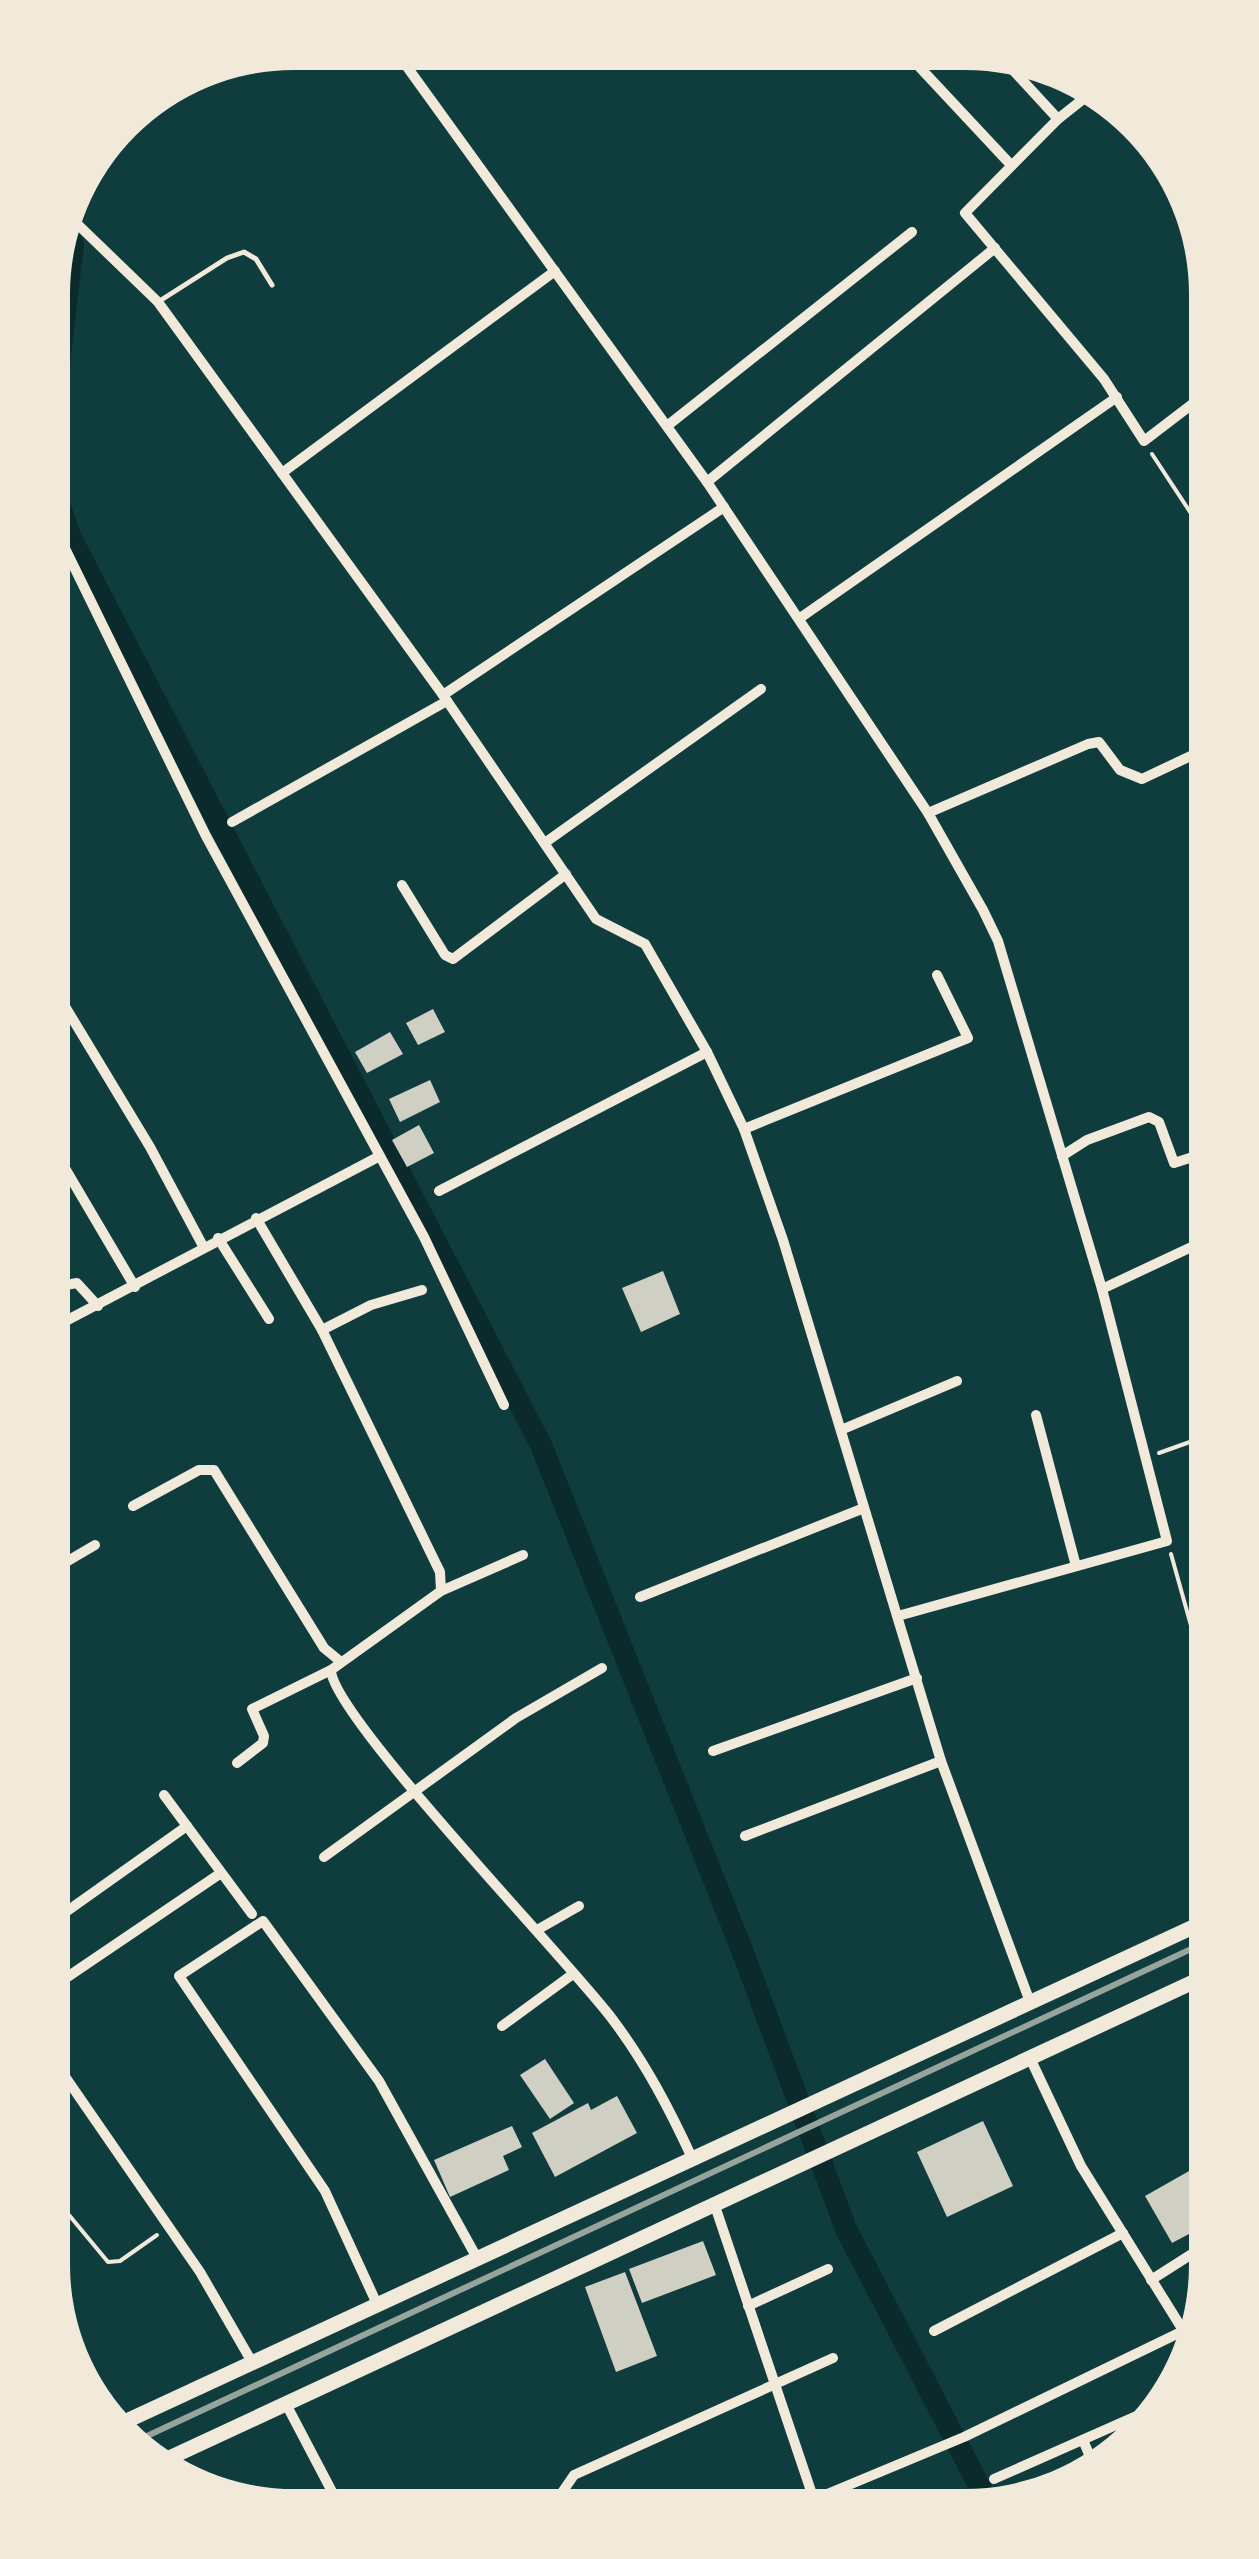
<svg xmlns="http://www.w3.org/2000/svg" width="1259" height="2559" font-family="Ubuntu,sans-serif">
  <rect width="100%" height="100%" fill="#0f3d3e"/>
  <g fill="none" stroke-linecap="round" stroke-linejoin="round">
    <g stroke="#0a2a2b" stroke-width="22">
      <path d="M55,398L73,244"/>
      <path d="M56,496L70,536L541,1445L742,1950L846,2229L984,2495"/>
    </g>
  </g>
  <g fill="#cfcfc3">
    <path d="M433,1009L445,1032L418,1045L406,1023Z"/>
    <path d="M390,1032L403,1054L367,1073L355,1052Z"/>
    <path d="M430,1080L440,1102L400,1122L389,1099Z"/>
    <path d="M419,1125L434,1153L407,1167L392,1140Z"/>
    <path d="M663,1271L680,1314L641,1332L622,1288Z"/>
    <path d="M545,2059L574,2103L550,2119L520,2075Z"/>
    <path d="M617,2096L637,2133L555,2177L532,2133L588,2103L591,2110Z"/>
    <path d="M983,2121L1013,2186L947,2217L917,2152Z"/>
    <path d="M512,2126L522,2147L503,2156L509,2170L450,2197L434,2160Z"/>
    <path d="M1205,2162L1206,2225L1172,2243L1145,2196Z"/>
    <path d="M703,2241L716,2275L642,2303L629,2269Z"/>
    <path d="M625,2272L657,2356L616,2372L585,2287Z"/>
  </g>
  <g fill="none" stroke-linecap="round" stroke-linejoin="round">
    <g stroke="#f1e9da" stroke-width="4">
      <path d="M1152,454L1196,521"/>
      <path d="M1159,1453L1201,1438"/>
      <path d="M1171,1554L1202,1665"/>
      <path d="M64,2209L108,2262L120,2261L157,2235"/>
    </g>
    <path stroke="#f1e9da" stroke-width="5" d="M158,302L227,258L244,252L256,259L272,285"/>
    <g stroke="#f1e9da" stroke-width="10">
      <path d="M397,53L707,482L928,813L983,910L998,941L1102,1289L1167,1541L898,1616"/>
      <path d="M1001,57L1058,119"/>
      <path d="M911,58L1011,165"/>
      <path d="M1087,96L1058,119L965,213L1104,379L1144,441L1195,402"/>
      <path d="M69,216L158,302L443,695L596,919L645,944L707,1052L744,1129L783,1240L941,1761L1030,2002"/>
      <path d="M667,426L912,232"/>
      <path d="M282,473L555,271"/>
      <path d="M707,482L995,248"/>
      <path d="M56,530L206,836L424,1237L504,1405"/>
      <path d="M800,618L1117,397"/>
      <path d="M443,695L724,507"/>
      <path d="M928,813L1088,744L1099,742L1120,770L1142,779L1197,753"/>
      <path d="M232,822L447,701"/>
      <path d="M546,842L761,689"/>
      <path d="M402,885L445,955L453,959L566,874"/>
      <path d="M58,1005L66,1008L150,1147L203,1246"/>
      <path d="M744,1129L968,1038L937,975"/>
      <path d="M1062,1156L1087,1140L1149,1117L1159,1122L1174,1163L1199,1155"/>
      <path d="M59,1158L135,1287"/>
      <path d="M439,1191L707,1052"/>
      <path d="M256,1218L322,1330L440,1572L441,1591"/>
      <path d="M218,1238L269,1319"/>
      <path d="M60,1286L77,1283L98,1306"/>
      <path d="M1102,1289L1200,1243"/>
      <path d="M60,1324L378,1157"/>
      <path d="M322,1330L371,1305L422,1290"/>
      <path d="M1036,1415L1076,1566"/>
      <path d="M841,1430L957,1381"/>
      <path d="M133,1506L199,1470H214L324,1648L341,1662"/>
      <path d="M61,1565L95,1545"/>
      <path d="M640,1597L864,1508"/>
      <path d="M331,1670C332,1716 571,1963 613,2020C646,2064 670,2110 693,2160"/>
      <path d="M713,1751L917,1678"/>
      <path d="M237,1763L263,1743L264,1736L252,1709L331,1670L441,1591L523,1555"/>
      <path d="M164,1795L252,1914"/>
      <path d="M745,1836L941,1761"/>
      <path d="M324,1857L516,1718L602,1668"/>
      <path d="M63,1914L187,1826"/>
      <path d="M537,1930L579,1906"/>
      <path d="M63,1980L221,1873"/>
      <path d="M502,2026L573,1974"/>
      <path d="M1030,2058L1081,2166L1186,2335"/>
      <path d="M64,2075L200,2272L252,2362"/>
      <path d="M714,2203L813,2497"/>
      <path d="M1151,2280L1206,2245"/>
      <path d="M377,2304L325,2191L179,1976L263,1921L379,2081L477,2258"/>
      <path d="M748,2306L828,2269"/>
      <path d="M934,2331L1123,2233"/>
      <path d="M286,2404L338,2503"/>
      <path d="M1083,2440L1091,2459"/>
      <path d="M994,2479L1159,2406"/>
      <path d="M820,2497L964,2437L1183,2331"/>
      <path d="M564,2500L561,2494L574,2475L833,2358"/>
    </g>
    <g stroke="#f1e9da" stroke-width="15">
      <path d="M120,2424L1204,1922"/>
      <path d="M165,2460L1204,1977"/>
    </g>
    <path stroke="#97a49c" stroke-width="6" d="M132,2443L1204,1943"/>
  </g>
  <path d="M0 0H1259V2559H0ZM294 70H965A224 224 0 0 1 1189 294V2265A224 224 0 0 1 965 2489H294A224 224 0 0 1 70 2265V294A224 224 0 0 1 294 70Z" fill="#f1e9da" fill-rule="evenodd"/>
</svg>
